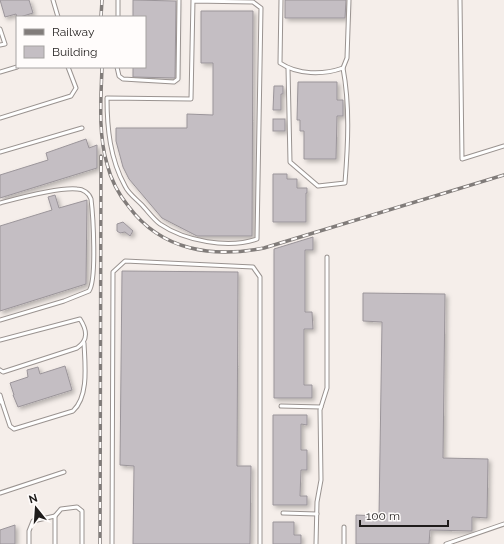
<svg xmlns="http://www.w3.org/2000/svg" width="504" height="544" font-family="Raleway,sans-serif">
  <defs>
    <filter id="shadow"><feDropShadow dx="2.5" dy="2.5" stdDeviation="2" flood-color="#0004"/></filter>
  </defs>
  <rect width="100%" height="100%" fill="#f5eeea"/>
  <g fill="#c4bec3" stroke="#9b959a" filter="url(#shadow)">
    <path d="M0,0H29L33,13L20,17H17L16,14L5,17Z"/>
    <path d="M133,0L176,1L175,78L133,77V67H145V17H133Z"/>
    <path d="M285,0H346L345,18H285Z"/>
    <path d="M201,11H253L252,236H197L162,218L129,179L123,167L116,141V128H187V114L213,115V63H201Z"/>
    <path d="M298,82H337V100H343V116H337L336,159H304V131H300V120H297Z"/>
    <path d="M274,86H283V94H281V110H273Z"/>
    <rect x="273" y="119" width="12" height="12"/>
    <path d="M86,139L89,148L97,145V168L0,198V175L48,160L46,153Z"/>
    <path d="M273,174H287V179H297V188H307V193H306V222H273Z"/>
    <path d="M55,195L59,208L87,200L86,284L0,311V226L52,210L48,197Z"/>
    <path d="M123,222L133,231L130,236L125,232L120,233L117,231V224Z"/>
    <path d="M313,237V250H305V312H312L313,329H304V385H312V398H274V249Z"/>
    <path d="M122,271L238,272L237,466H251L250,544H133L134,466L120,465Z"/>
    <path d="M363,293L445,294L443,458L488,459L487,518L472,517V531L430,530L429,544H356V515L379,516L382,322L363,321Z"/>
    <path d="M65,366L72,390L18,407L13,395H14L10,383L28,377L27,370L38,367L40,374Z"/>
    <path d="M273,415H307V425L301,424V450H307V470H301L300,496H307V505H273Z"/>
    <path d="M273,522H294V535H301V544H273Z"/>
    <path d="M15,525V544H0V530Z"/>
  </g>
  <g fill="none" stroke-linecap="round" stroke-linejoin="round">
    <g stroke="#9a9390" stroke-width="5">
      <g id="lane">
        <path d="M53,0L58,17"/>
        <path d="M193,0L191,99L107,98C107,128 110,159 125,186C128,193 136,199 141,204C147,210 153,219 160,224C185,241 228,249 257,239L261,8L253,2L193,1"/>
        <path d="M281,0L280,63C298,75 323,75 343,68L347,58L349,0"/>
        <path d="M460,0L462,159L504,146"/>
        <path d="M118,17V0"/>
        <path d="M0,29L5,44L0,45"/>
        <path d="M117,67L119,76L123,79L174,82L178,79L179,0"/>
        <path d="M288,68L290,162L318,186L345,183C348,144 350,106 343,68"/>
        <path d="M0,72L17,67"/>
        <path d="M0,118L71,96L76,88L68,67"/>
        <path d="M0,152L82,128"/>
        <path d="M0,203C19,198 58,187 77,189C83,189 89,193 91,199C93,215 97,280 89,291L64,301L0,320"/>
        <path d="M0,340L80,319C87,330 89,340 77,348L3,372L0,370"/>
        <path d="M0,395L2,402"/>
        <path d="M0,402H2L10,426L14,429L73,411C89,396 85,365 84,343"/>
        <path d="M281,406L321,407"/>
        <path d="M0,493L64,472"/>
        <path d="M283,513L317,514"/>
        <path d="M55,516L61,509L77,507L82,511V544"/>
        <path d="M344,527V544"/>
        <path d="M29,544V531L33,521L55,516V544"/>
        <path d="M112,544L113,272L125,261L253,267L260,277V544"/>
        <path d="M316,544L317,502L321,480L320,410L327,388V257"/>
        <path d="M446,544L504,524"/>
      </g>
    </g>
    <use href="#lane" stroke="#fff" stroke-width="3"/>
    <g stroke="#817c7a" stroke-width="3.5">
      <g id="rail">
        <path d="M101,17L102,0"/>
        <path d="M102,67C101,99 98,133 107,164C111,180 119,195 129,207C162,251 213,258 264,248L504,175"/>
        <path d="M100,544L101,156"/>
      </g>
    </g>
    <use href="#rail" stroke="#fffcfb" stroke-width="2" stroke-dasharray="6" stroke-linecap="butt"/>
  </g>
  <rect x="16" y="16" width="130" height="52" fill="#fffcfb" stroke="#a5a2a1"/>
  <rect x="24" y="29" width="20" height="6" fill="#817c7a" stroke="#a5a2a1"/>
  <text x="52" y="36" font-size="12" fill="#1f1c1b">Railway</text>
  <rect x="24" y="46" width="20" height="12" fill="#c4bec3" stroke="#a5a2a1"/>
  <text x="52" y="56" font-size="12" fill="#1f1c1b">Building</text>
  <g transform="translate(36 508) rotate(343)" stroke="#fffcfb" stroke-width="3" paint-order="stroke">
  <path d="M0-3L7 15L0 10L-7 15Z" fill="#1f1c1b"/>
  <text y="-6" font-size="11" font-weight="bold" text-anchor="middle" fill="#1f1c1b">N</text>
  </g>
  <path d="M360 520v6h88v-6" fill="none" stroke="#1f1c1b" stroke-width="2"/>
  <text x="366" y="520" font-size="12" fill="#1f1c1b" stroke="#fffcfb" stroke-width="3" paint-order="stroke">100 m</text>
</svg>
